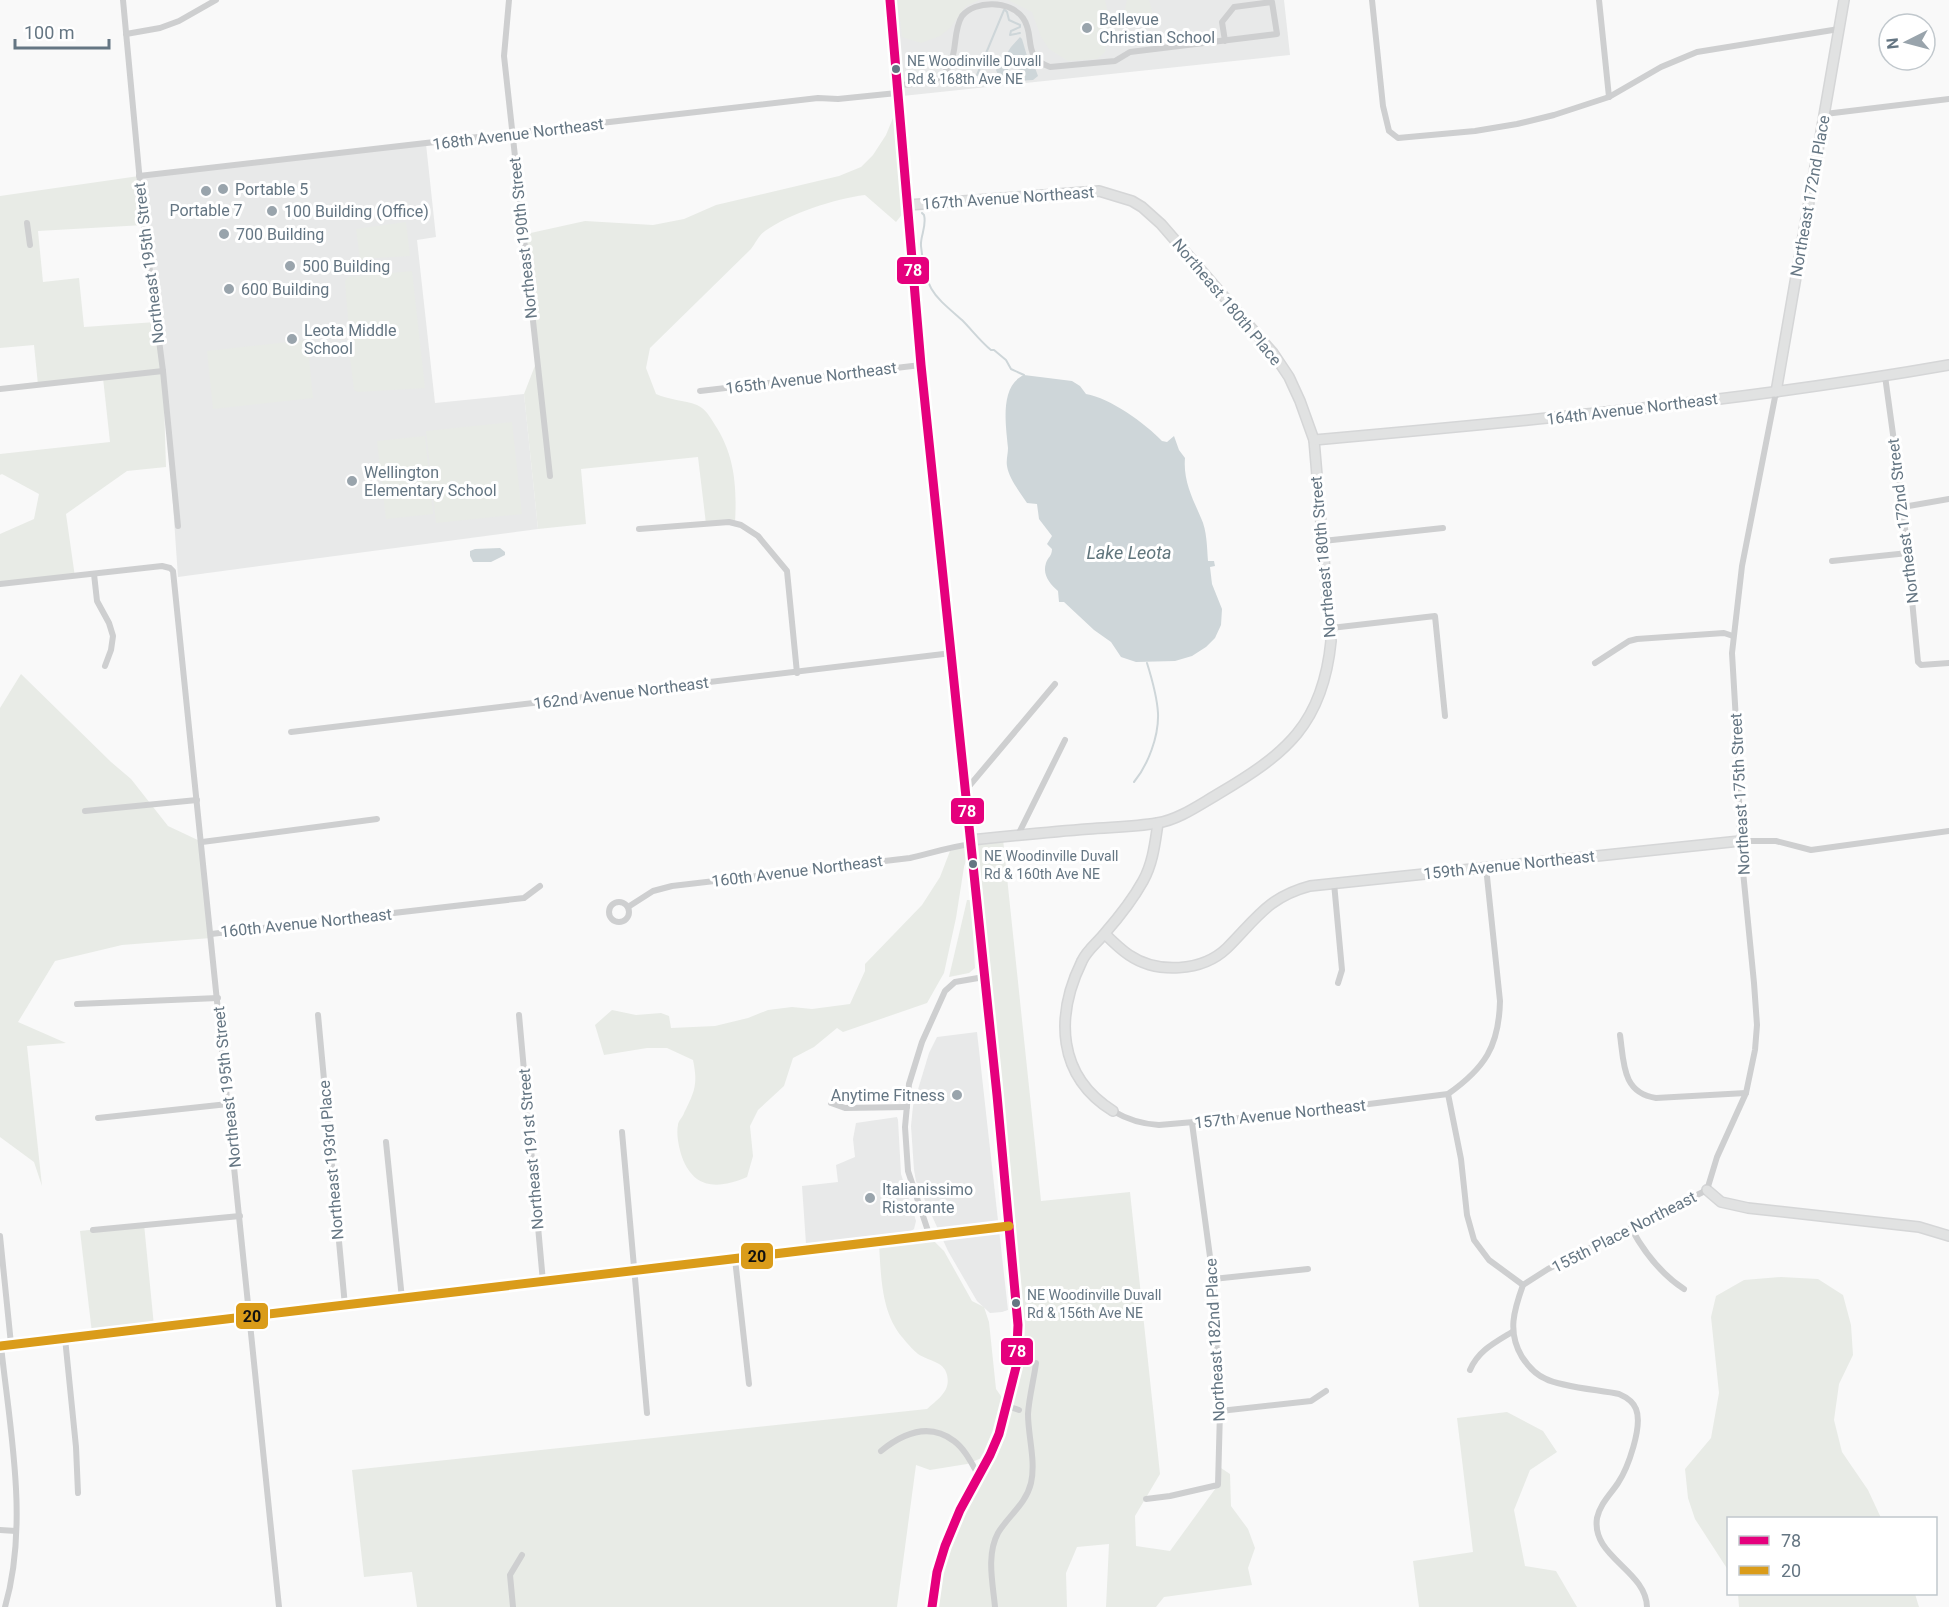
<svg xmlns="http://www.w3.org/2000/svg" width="1949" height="1607" font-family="Roboto,sans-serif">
  <rect width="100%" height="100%" fill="#f9f9f9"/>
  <g fill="#e8e9e9">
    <path d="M883,0H1284L1290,55L893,97Z"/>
    <path d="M426,144L436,237L417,240L435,403L524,394L538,529L178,577L168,433L139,176Z"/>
    <path d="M977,1032L1008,1310L1002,1312L990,1313L977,1301L948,1251L916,1181L914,1170L911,1126L913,1106L929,1053L937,1037Z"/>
    <path d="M897,1117L898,1120L901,1174L916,1221L914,1229L911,1231L806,1244L802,1186L838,1182L836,1165L855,1157L853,1139L856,1123Z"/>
  </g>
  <g fill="#e8ebe6">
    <path d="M898,0H979L966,6L950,28L940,36L921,43L902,37Z"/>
    <path d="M1008,0H1105L1109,17L1107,41L1105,52L1097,59L1068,61L1049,49L1041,37L1032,12Z"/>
    <path d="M1127,0H1149L1155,21L1142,23V14H1137L1136,19L1123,17Z"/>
    <path d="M895,113L904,212L896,222L865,195C834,199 791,213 765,231C759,235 755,244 751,249L650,348L646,368L656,394C669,400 684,400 697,405C706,409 710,417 715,425C735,455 737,488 735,523L706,524L698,457L581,469L586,524L538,529L524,394L536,363L526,234L585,221L653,225L684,219L716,205L839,176L861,167L873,155L886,135Z"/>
    <path d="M139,176L144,225L38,231L43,282L79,278L84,327L156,322L163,371L166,467L127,471L66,514L75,577L0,584V534L34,519L39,494L2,474L0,475V454L110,442L103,378L38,385L34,345L0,348V196Z"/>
    <path d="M406,222L410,256L360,259L356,229Z"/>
    <path d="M412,271L425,388L358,392L354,390L347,333L349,332L345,281L348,277Z"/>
    <path d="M307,340L313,398L213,409L207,351Z"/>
    <path d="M512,422L522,514L436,523L426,431Z"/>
    <path d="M425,436L433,514L386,519L377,441Z"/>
    <path d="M21,674L111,762L131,779L168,826L202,842L211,938L122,945L55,961L18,1022L66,1043L27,1046L42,1186L34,1162L0,1137V708Z"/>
    <path d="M1003,839L1041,1201L1130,1192L1160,1474L1135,1516L1136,1546L1170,1551L1218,1485L1221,1468L1230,1474L1231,1506L1248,1529L1255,1548L1248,1568L1252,1585L1164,1597L1156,1607H1106L1109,1544L1077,1547L1066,1573L1067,1607H932L937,1572L989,1455L967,1464L930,1470L916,1465L897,1607H417L412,1572L364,1577L352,1470L927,1409C938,1399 951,1391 947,1375C944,1361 928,1361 918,1354C913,1350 907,1343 902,1337C881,1312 881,1275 879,1244L930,1237L944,1251L972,1301L984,1307L989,1322L996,1389L1008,1406L1018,1344L970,847L964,867L956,918L944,973L927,1003L843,1032L837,1028L814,1047L793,1058L784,1086L758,1110L750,1126L753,1156L747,1177C719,1189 694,1190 682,1157C679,1148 676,1134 678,1125C678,1121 683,1117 684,1113C695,1091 698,1084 693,1060L667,1048H647L604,1055L595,1025L612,1010L636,1015L661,1013L669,1016L671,1028L715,1026L748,1018L768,1010L792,1007L812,1009L850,1004L865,971V964L922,905L940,877L950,851L971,844Z"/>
    <path d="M967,900H971L975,968L969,973L949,977Z"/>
    <path d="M144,1224L154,1326L92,1333L80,1231Z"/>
    <path d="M1781,1277L1818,1279L1843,1295L1851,1325L1853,1355L1839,1384L1834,1420L1842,1452L1868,1490L1881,1518H1728V1570L1695,1519L1688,1498L1685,1469L1711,1438L1719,1393L1711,1317L1716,1296L1744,1280Z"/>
    <path d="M1507,1412L1543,1431L1557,1452L1530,1470L1514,1510L1525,1566L1556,1571L1577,1607H1419L1413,1561L1473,1552L1457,1418Z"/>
    <path d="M1738,1594H1915L1919,1607H1739Z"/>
  </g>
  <g fill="#ced6d9">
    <path d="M1020,37L1022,39L1027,56L1019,63L1008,66V70L1011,72L1034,65L1038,76L1033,80L1002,82L1000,80L996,70L1011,47Z"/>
    <path d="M1024,375L1072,381L1080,386L1086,394C1110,398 1145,423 1162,441L1167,442L1174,436L1179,450L1185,458C1183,481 1193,499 1201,518C1207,530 1207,548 1208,561H1214L1215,566L1210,567L1212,584L1222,609L1221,625L1215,638L1206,647L1192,656L1175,661L1136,662L1121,657L1111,642L1094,630L1064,602H1059L1058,591C1050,584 1042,575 1046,563C1048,557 1052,556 1052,549L1047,544L1052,536L1039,519L1037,504L1027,503C1020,492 1009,479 1007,466C1006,460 1008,454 1008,448C1006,426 999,386 1024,375Z"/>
    <path d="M500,548L505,552V555L491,562H473L470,556V551L475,549Z"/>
  </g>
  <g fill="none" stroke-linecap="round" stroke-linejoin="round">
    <g stroke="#ced6d9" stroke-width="2">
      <path d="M1005,10L1007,12L1009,20L1020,25V27L1011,31L1010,35L1020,33"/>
      <path d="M977,75L1004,10"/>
      <path d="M922,213L924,215C927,227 920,236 921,246C926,290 931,293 962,320C972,330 980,341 991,350H994L1006,360L1011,369L1024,375"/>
      <path d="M1134,782C1148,765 1159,736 1158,713C1157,696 1152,679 1147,663"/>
    </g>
    <g stroke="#d5d6d7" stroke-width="12">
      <g id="secondary">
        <path d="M890,0L921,365L997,1095L1018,1325L1016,1367L999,1434L990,1455L960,1510L945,1546L937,1572L932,1607"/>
        <path d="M908,205L1099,191L1132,201L1142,207L1161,224L1273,353L1289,377L1300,401L1314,440L1331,641C1323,724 1286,754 1218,794C1199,805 1178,820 1157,823C1134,827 1111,827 1088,829C1049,832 1010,836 970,840"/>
        <path d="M1776,392L1844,0"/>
        <path d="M1314,440C1526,421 1739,402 1949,365"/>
        <path d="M1105,934C1112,941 1120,949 1129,955C1157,974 1202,972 1227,948C1256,919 1268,897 1310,886L1740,841"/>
        <path d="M1113,1111C1057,1076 1055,1016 1082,961C1087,950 1097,943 1105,933C1119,917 1133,899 1143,881C1153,863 1155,843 1158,823"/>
        <path d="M1707,1190L1721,1202L1748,1208L1919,1227L1949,1236"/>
        <path d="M0,1346L1009,1226"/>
      </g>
    </g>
    <g stroke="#cecfd0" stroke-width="6">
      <path d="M123,0L144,225L163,371L178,526"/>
      <path d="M509,0L504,56L550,476"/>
      <path d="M1372,0L1383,106L1389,131L1398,138L1475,131L1517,124L1554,115L1609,97L1661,67L1697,52L1839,29"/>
      <path d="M1599,0L1609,97"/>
      <path d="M126,34L160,28L179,21L216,0"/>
      <path d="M897,85C932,83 951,83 955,43C956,34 957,24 962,16C975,0 1010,0 1023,18C1036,36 1021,57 1050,67L1115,61L1130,52L1277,34L1272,2L1234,7L1222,22L1225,41"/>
      <path d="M1825,114L1949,99"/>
      <path d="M139,176L818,98L838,99L897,93"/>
      <path d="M27,223L30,245"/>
      <path d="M1885,376L1903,507L1918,662L1921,665L1949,663"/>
      <path d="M0,389L163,371"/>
      <path d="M700,391L921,365"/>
      <path d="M1903,507L1949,499"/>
      <path d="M639,529L729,522L741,525L758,536L787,571L797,673"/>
      <path d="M1323,541L1443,528"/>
      <path d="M1832,561L1908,553"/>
      <path d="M94,574L97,601L109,623L113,636L111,650L105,666"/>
      <path d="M0,584L162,566L170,568L173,571L279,1607"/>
      <path d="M1331,628L1435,616L1445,716"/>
      <path d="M1595,663L1629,641L1637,639L1724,633L1733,636"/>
      <path d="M291,732L952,653"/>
      <path d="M965,791L1055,684"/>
      <path d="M85,811L197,800"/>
      <path d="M1018,835L1065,740"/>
      <path d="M1740,841H1776L1811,850L1949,831"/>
      <path d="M202,842L377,819"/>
      <path d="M1334,883L1342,970L1338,983"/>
      <circle cx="619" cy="912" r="10"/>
      <path d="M628,907L653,891L672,886L910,858C931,853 950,847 971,844"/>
      <path d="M211,934L524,898L540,886"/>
      <path d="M77,1004L218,998"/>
      <path d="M318,1015L345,1306"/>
      <path d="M519,1015L543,1282"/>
      <path d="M1620,1035C1624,1063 1622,1093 1656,1098L1746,1093"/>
      <path d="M1448,1094L1461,1159L1467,1215L1474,1240L1489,1260L1523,1285"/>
      <path d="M831,1103L845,1108L907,1107"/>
      <path d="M1113,1111C1128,1120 1142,1124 1159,1125L1298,1113L1448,1094C1485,1068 1499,1046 1500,1001L1486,867"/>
      <path d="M98,1118L228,1104"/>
      <path d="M622,1132L647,1413"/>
      <path d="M386,1142L402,1299"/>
      <path d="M1631,1228C1644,1252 1661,1274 1684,1289"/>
      <path d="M93,1230L240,1216"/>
      <path d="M0,1236L11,1344"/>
      <path d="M930,1237L908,1171L905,1127L909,1084L922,1042L945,991L955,982L984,977"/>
      <path d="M735,1259L749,1384"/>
      <path d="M1213,1279L1308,1269"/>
      <path d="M65,1338L76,1447L78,1493"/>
      <path d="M1,1346C10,1430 29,1524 5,1607"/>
      <path d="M1470,1370C1478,1351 1494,1343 1512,1332"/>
      <path d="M1007,1406L1019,1410"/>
      <path d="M1220,1411L1311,1401L1326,1391"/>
      <path d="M881,1451C902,1434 929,1422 954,1441C965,1449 972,1464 979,1476"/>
      <path d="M1146,1499L1170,1496L1218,1485L1220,1411L1213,1279L1192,1123"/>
      <path d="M0,1530L16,1531"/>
      <path d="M513,1607L510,1575L522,1555"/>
      <path d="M995,1607C993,1584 986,1555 998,1533C1008,1516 1026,1504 1031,1483C1036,1461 1028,1436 1028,1414C1029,1397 1034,1379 1036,1363"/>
      <path d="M1647,1607C1646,1570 1591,1557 1597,1518C1600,1504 1610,1495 1618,1483C1628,1468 1643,1426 1636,1409C1633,1401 1626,1397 1619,1394C1600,1390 1561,1387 1546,1379C1536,1375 1528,1366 1522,1357C1507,1332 1514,1310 1523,1285L1548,1269L1707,1190L1717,1157L1746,1093L1755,1050L1757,1025L1754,983L1740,841L1738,755L1732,653L1742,566L1776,392"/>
    </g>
    <use href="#secondary" stroke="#e1e2e2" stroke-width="9"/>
    <g stroke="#fff" stroke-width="14">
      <path id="bus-1" d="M890,0L921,365L997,1095L1018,1325L1016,1367L999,1434L990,1455L960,1510L945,1546L937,1572L932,1607"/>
    </g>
    <g stroke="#fff" stroke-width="14">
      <path id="bus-2" d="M0,1346L1009,1226"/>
    </g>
    <use href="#bus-1" stroke="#e5007d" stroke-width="9"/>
    <use href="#bus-2" stroke="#da9c1a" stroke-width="9"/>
  </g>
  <g fill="#99a4ac" stroke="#fff" stroke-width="2">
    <circle cx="1087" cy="28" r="6"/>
    <circle cx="223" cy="189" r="6"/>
    <circle cx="206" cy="191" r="6"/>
    <circle cx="272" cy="211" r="6"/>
    <circle cx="224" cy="234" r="6"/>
    <circle cx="290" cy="266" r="6"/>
    <circle cx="229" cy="289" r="6"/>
    <circle cx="292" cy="339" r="6"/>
    <circle cx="352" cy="481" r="6"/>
    <circle cx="957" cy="1095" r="6"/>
    <circle cx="870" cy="1198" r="6"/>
  </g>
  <g fill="#657683" stroke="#fff" stroke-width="2">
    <circle cx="896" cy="69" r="5"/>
    <circle cx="973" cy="864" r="5"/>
    <circle cx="1016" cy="1303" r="5"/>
  </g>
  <g text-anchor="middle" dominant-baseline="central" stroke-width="6" stroke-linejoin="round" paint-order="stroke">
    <g font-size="14" fill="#657683" stroke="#fff" text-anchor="start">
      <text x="907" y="61">NE Woodinville Duvall<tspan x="907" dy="18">Rd &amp; 168th Ave NE</tspan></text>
      <text x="984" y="856">NE Woodinville Duvall<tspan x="984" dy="18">Rd &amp; 160th Ave NE</tspan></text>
      <text x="1027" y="1295">NE Woodinville Duvall<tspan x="1027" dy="18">Rd &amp; 156th Ave NE</tspan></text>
    </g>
    <g font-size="16" fill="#657683" stroke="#fff" text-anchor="start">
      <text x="1099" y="19">Bellevue<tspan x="1099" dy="18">Christian School</tspan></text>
      <text x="235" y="189">Portable 5</text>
      <text x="206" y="210" text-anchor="middle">Portable 7</text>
      <text x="284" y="211">100 Building (Office)</text>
      <text x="236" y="234">700 Building</text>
      <text x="302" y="266">500 Building</text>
      <text x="241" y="289">600 Building</text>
      <text x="304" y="330">Leota Middle<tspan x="304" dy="18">School</tspan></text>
      <text x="364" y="472">Wellington<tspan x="364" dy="18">Elementary School</tspan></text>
      <text x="945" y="1095" text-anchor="end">Anytime Fitness</text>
      <text x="882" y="1189">Italianissimo<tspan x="882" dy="18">Ristorante</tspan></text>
    </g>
    <g font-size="16" fill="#657683" stroke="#fff">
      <text transform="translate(518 134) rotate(-7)">168th Avenue Northeast</text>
      <text transform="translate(1810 196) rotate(-80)">Northeast 172nd Place</text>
      <text transform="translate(1008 198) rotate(-4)">167th Avenue Northeast</text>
      <text transform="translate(523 238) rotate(-96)">Northeast 190th Street</text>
      <text transform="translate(149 263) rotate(-97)">Northeast 195th Street</text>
      <text transform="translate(1227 302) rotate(50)">Northeast 180th Place</text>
      <text transform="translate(811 378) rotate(-7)">165th Avenue Northeast</text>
      <text transform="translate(1632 409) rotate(-7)">164th Avenue Northeast</text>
      <text transform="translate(1903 521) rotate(-97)">Northeast 172nd Street</text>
      <text transform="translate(1323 557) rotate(-95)">Northeast 180th Street</text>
      <text transform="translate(621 693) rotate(-7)">162nd Avenue Northeast</text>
      <text transform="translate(1740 794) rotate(-93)">Northeast 175th Street</text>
      <text transform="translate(1509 865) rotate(-6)">159th Avenue Northeast</text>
      <text transform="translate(797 871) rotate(-7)">160th Avenue Northeast</text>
      <text transform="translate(306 923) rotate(-6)">160th Avenue Northeast</text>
      <text transform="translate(227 1087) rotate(-96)">Northeast 195th Street</text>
      <text transform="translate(1280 1114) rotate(-6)">157th Avenue Northeast</text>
      <text transform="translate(531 1149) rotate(-95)">Northeast 191st Street</text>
      <text transform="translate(331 1160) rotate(-95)">Northeast 193rd Place</text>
      <text transform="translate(1624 1232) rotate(-27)">155th Place Northeast</text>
      <text transform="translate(1215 1340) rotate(-93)">Northeast 182nd Place</text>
    </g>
    <g font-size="18" font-style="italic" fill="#60757c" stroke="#fff">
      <text x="1129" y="552">Lake Leota</text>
    </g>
  </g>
  <g stroke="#fff" stroke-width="2">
    <rect x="896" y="256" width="34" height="29" rx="6" fill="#e5007d"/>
    <rect x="950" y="797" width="35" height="28" rx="6" fill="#e5007d"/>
    <rect x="740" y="1242" width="34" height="28" rx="6" fill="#da9c1a"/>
    <rect x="235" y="1302" width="34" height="28" rx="6" fill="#da9c1a"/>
    <rect x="1000" y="1337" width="34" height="29" rx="6" fill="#e5007d"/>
  </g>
  <g font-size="16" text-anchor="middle" font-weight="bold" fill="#fff">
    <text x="913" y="276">78</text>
    <text x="967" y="817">78</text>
    <text x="1017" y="1357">78</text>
  </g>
  <g font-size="16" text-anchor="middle" font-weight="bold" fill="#111">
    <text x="757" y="1262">20</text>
    <text x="252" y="1322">20</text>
  </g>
  <rect x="1727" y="1517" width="210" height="78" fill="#ffffff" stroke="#c1c8cd" stroke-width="1.5"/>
  <rect x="1739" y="1536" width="30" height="9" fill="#e5007d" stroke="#c1c8cd" stroke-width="1.5"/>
  <text x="1781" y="1547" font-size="18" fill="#657683">78</text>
  <rect x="1739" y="1566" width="30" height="9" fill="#da9c1a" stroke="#c1c8cd" stroke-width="1.5"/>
  <text x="1781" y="1577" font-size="18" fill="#657683">20</text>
  <g transform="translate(1907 42) rotate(264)"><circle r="28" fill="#ffffff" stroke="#c1c8cd" stroke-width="1.5"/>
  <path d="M0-4.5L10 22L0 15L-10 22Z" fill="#99a4ac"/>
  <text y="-9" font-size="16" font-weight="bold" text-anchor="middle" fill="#657683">N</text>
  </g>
  <path d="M15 39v9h94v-9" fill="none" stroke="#657683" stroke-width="3"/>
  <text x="24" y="39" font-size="18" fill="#657683" stroke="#ffffff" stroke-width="4.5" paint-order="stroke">100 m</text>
</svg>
